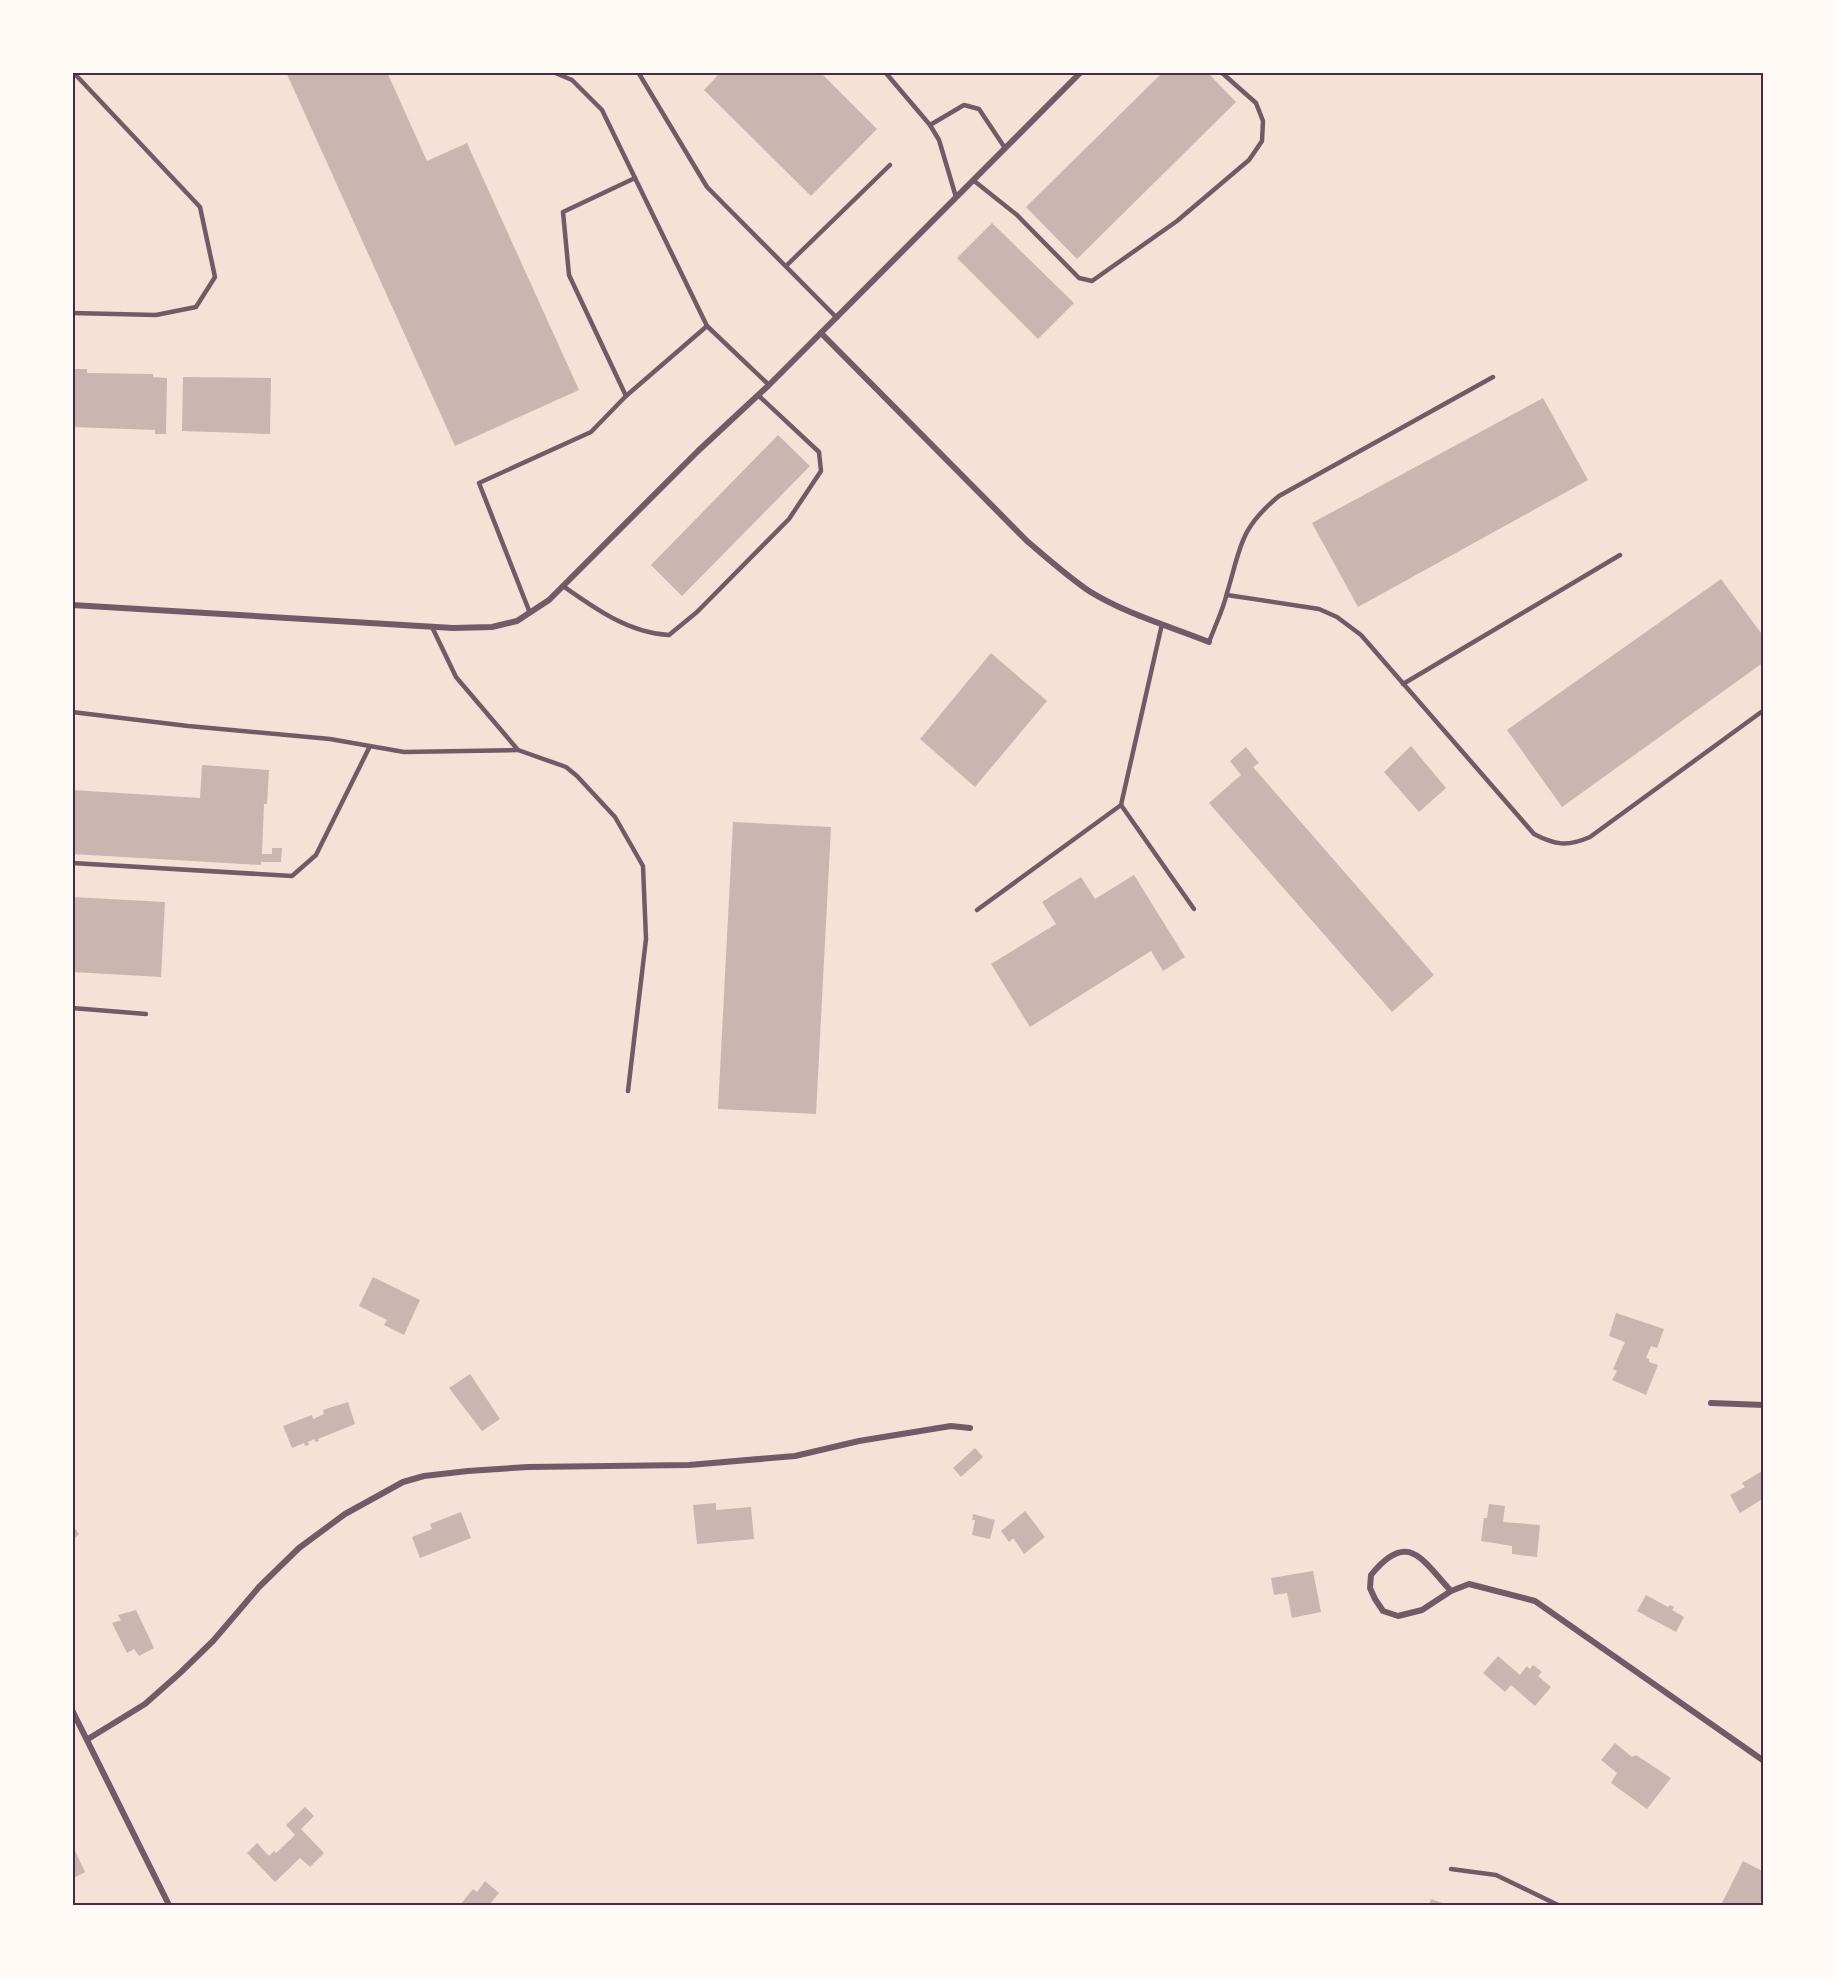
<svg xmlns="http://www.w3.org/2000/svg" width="1836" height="1977" font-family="'IBM Plex Serif',serif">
  <rect width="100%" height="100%" fill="#f7e1d7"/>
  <g fill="#ccb4b1">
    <path d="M286,72H387L427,161L467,143L579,390L455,446Z"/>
    <path d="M721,72H820L877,129L811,196L704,90Z"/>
    <path d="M1163,72H1207L1236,102L1077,259L1026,207Z"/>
    <path d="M992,223L1074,303L1038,339L957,258Z"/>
    <path d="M72,369H87V373L153,374V377L167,378L166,434H155V430L72,427Z"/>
    <path d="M183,377L271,378L270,434L182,431Z"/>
    <path d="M1543,398L1588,480L1358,607L1312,523Z"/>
    <path d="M778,435L810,466L682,596L651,565Z"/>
    <path d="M1721,579L1764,637V662L1562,807L1507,730Z"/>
    <path d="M991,653L1047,701L975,787L920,739Z"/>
    <path d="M1411,746L1446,788L1419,812L1384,772Z"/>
    <path d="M1246,747L1259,763L1253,767L1434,975L1392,1012L1209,803L1241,775L1230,761Z"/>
    <path d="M202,765L269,770L267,804H264L262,854H272V848H282L281,862H261V865L72,854V790L200,798Z"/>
    <path d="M733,822L831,827L816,1114L718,1109Z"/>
    <path d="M1134,875L1185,957L1163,971L1151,951L1030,1027L991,964L1056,924L1042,902L1081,877L1095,899Z"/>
    <path d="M72,897L165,902L161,977L72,972Z"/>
    <path d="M373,1277L420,1300L404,1335L384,1325L387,1320L359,1306Z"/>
    <path d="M1616,1313L1664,1329L1657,1348L1651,1346L1646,1358L1649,1359V1362L1658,1365L1646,1395L1612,1380L1617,1371L1613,1369L1625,1342L1609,1336Z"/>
    <path d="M470,1374L500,1419L482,1431L449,1388Z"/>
    <path d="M348,1402L355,1424L318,1439L319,1441L315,1442L314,1439L308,1442L309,1445L305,1446L304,1443L292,1448L283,1426L312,1415L313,1419L324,1414L323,1410Z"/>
    <path d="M975,1448L983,1457L961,1477L953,1468Z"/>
    <path d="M1764,1470V1498L1740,1513L1730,1495L1745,1487L1742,1483Z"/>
    <path d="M716,1503V1510L751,1507L754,1539L697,1544L693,1505Z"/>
    <path d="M1489,1504L1505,1506L1503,1522L1540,1525L1537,1557L1512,1554V1546L1481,1541L1484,1518H1487Z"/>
    <path d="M1025,1511L1045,1537L1024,1554L1013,1538L1009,1542L1001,1531Z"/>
    <path d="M461,1512L471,1538L420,1558L412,1537L432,1529L430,1524Z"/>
    <path d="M973,1514L995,1520L990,1539L972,1535L975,1520H972Z"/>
    <path d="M72,1525L79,1534L72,1541Z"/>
    <path d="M1313,1571L1321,1612L1292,1618L1287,1593L1274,1595L1271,1578Z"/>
    <path d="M1646,1595L1668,1607L1670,1605L1674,1607L1672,1610L1684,1617L1676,1632L1637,1611Z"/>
    <path d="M136,1610L154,1648L139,1656L134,1649L127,1653L112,1623L121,1620L118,1615Z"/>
    <path d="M1498,1656L1520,1675L1527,1666L1530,1669L1533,1665L1542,1672L1538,1676L1551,1687L1535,1706L1511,1685L1505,1692L1483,1673Z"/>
    <path d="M1615,1743L1632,1757L1636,1755L1671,1778L1647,1809L1611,1783L1617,1773L1601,1760Z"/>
    <path d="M305,1807L314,1816L301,1829L324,1853L310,1867L300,1858L275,1882L247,1853L257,1843L269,1856L274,1851L276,1853L295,1835L286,1825Z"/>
    <path d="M72,1844L85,1872L72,1879Z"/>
    <path d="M1743,1861L1764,1872V1895L1759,1905H1721Z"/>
    <path d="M485,1881L499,1893L489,1905H460L473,1889L477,1892Z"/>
    <path d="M1431,1899L1448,1905H1429Z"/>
  </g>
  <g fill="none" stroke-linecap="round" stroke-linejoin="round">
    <g stroke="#755966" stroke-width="4.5">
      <path d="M553,72L572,80L602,110L635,178"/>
      <path d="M638,72L707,187L837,318"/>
      <path d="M885,72L930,125L939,140L956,197"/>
      <path d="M930,125L964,105L979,109L1005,148"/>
      <path d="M973,180L1017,215L1079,278L1092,281L1177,221L1249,160L1262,141L1263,121L1256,103L1221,72"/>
      <path d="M786,266L890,165"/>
      <path d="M72,313L156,315L196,307L215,277L200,207L73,72"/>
      <path d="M626,396L569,275L563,212L635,178L707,326"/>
      <path d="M563,586C594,608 629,633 669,635L697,612L789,519L821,471L819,452L758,395"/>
      <path d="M1227,595L1319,609L1337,617L1361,635L1534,834C1555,845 1567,847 1590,837L1764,710"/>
      <path d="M530,613L479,483L591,432L626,396L707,326L769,385"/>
      <path d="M432,627L456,677L518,750L566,767L577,776L615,817L643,866L646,939L628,1091"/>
      <path d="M1209,642C1215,626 1223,610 1227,593C1241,547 1239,529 1279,496L1493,377"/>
      <path d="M1403,684L1620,555"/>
      <path d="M72,712L188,726L330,739L404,752L518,750"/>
      <path d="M1121,805L1194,909"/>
      <path d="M72,863L292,876L316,855L370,746"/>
      <path d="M977,910L1121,805L1162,624"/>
      <path d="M72,1008L146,1014"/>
      <path d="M1451,1869L1496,1875L1558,1905"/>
    </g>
    <g stroke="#755966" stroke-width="6">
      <path d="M821,333L1027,541C1047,558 1067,576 1089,591C1126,614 1169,626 1209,642"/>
      <path d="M72,605L453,628L492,627L517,621L549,600L698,451L769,385L1081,72"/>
      <path d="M1711,1403L1764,1405"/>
      <path d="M1451,1591C1421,1558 1407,1530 1371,1575L1370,1588L1375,1599L1383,1611L1398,1616L1422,1610L1451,1591L1469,1584L1535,1601L1764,1761"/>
      <path d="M72,1710L169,1905"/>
      <path d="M88,1739L145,1704L180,1673L213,1641L259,1587L299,1548L345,1514L403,1482L424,1476L468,1471L528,1467L689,1465L795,1456L859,1441L951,1426L970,1428"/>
    </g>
  </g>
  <rect width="1836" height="1977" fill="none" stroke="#fffaf5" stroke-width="147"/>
  <rect x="74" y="74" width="1688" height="1830" fill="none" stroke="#4a2c40" stroke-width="2"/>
</svg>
